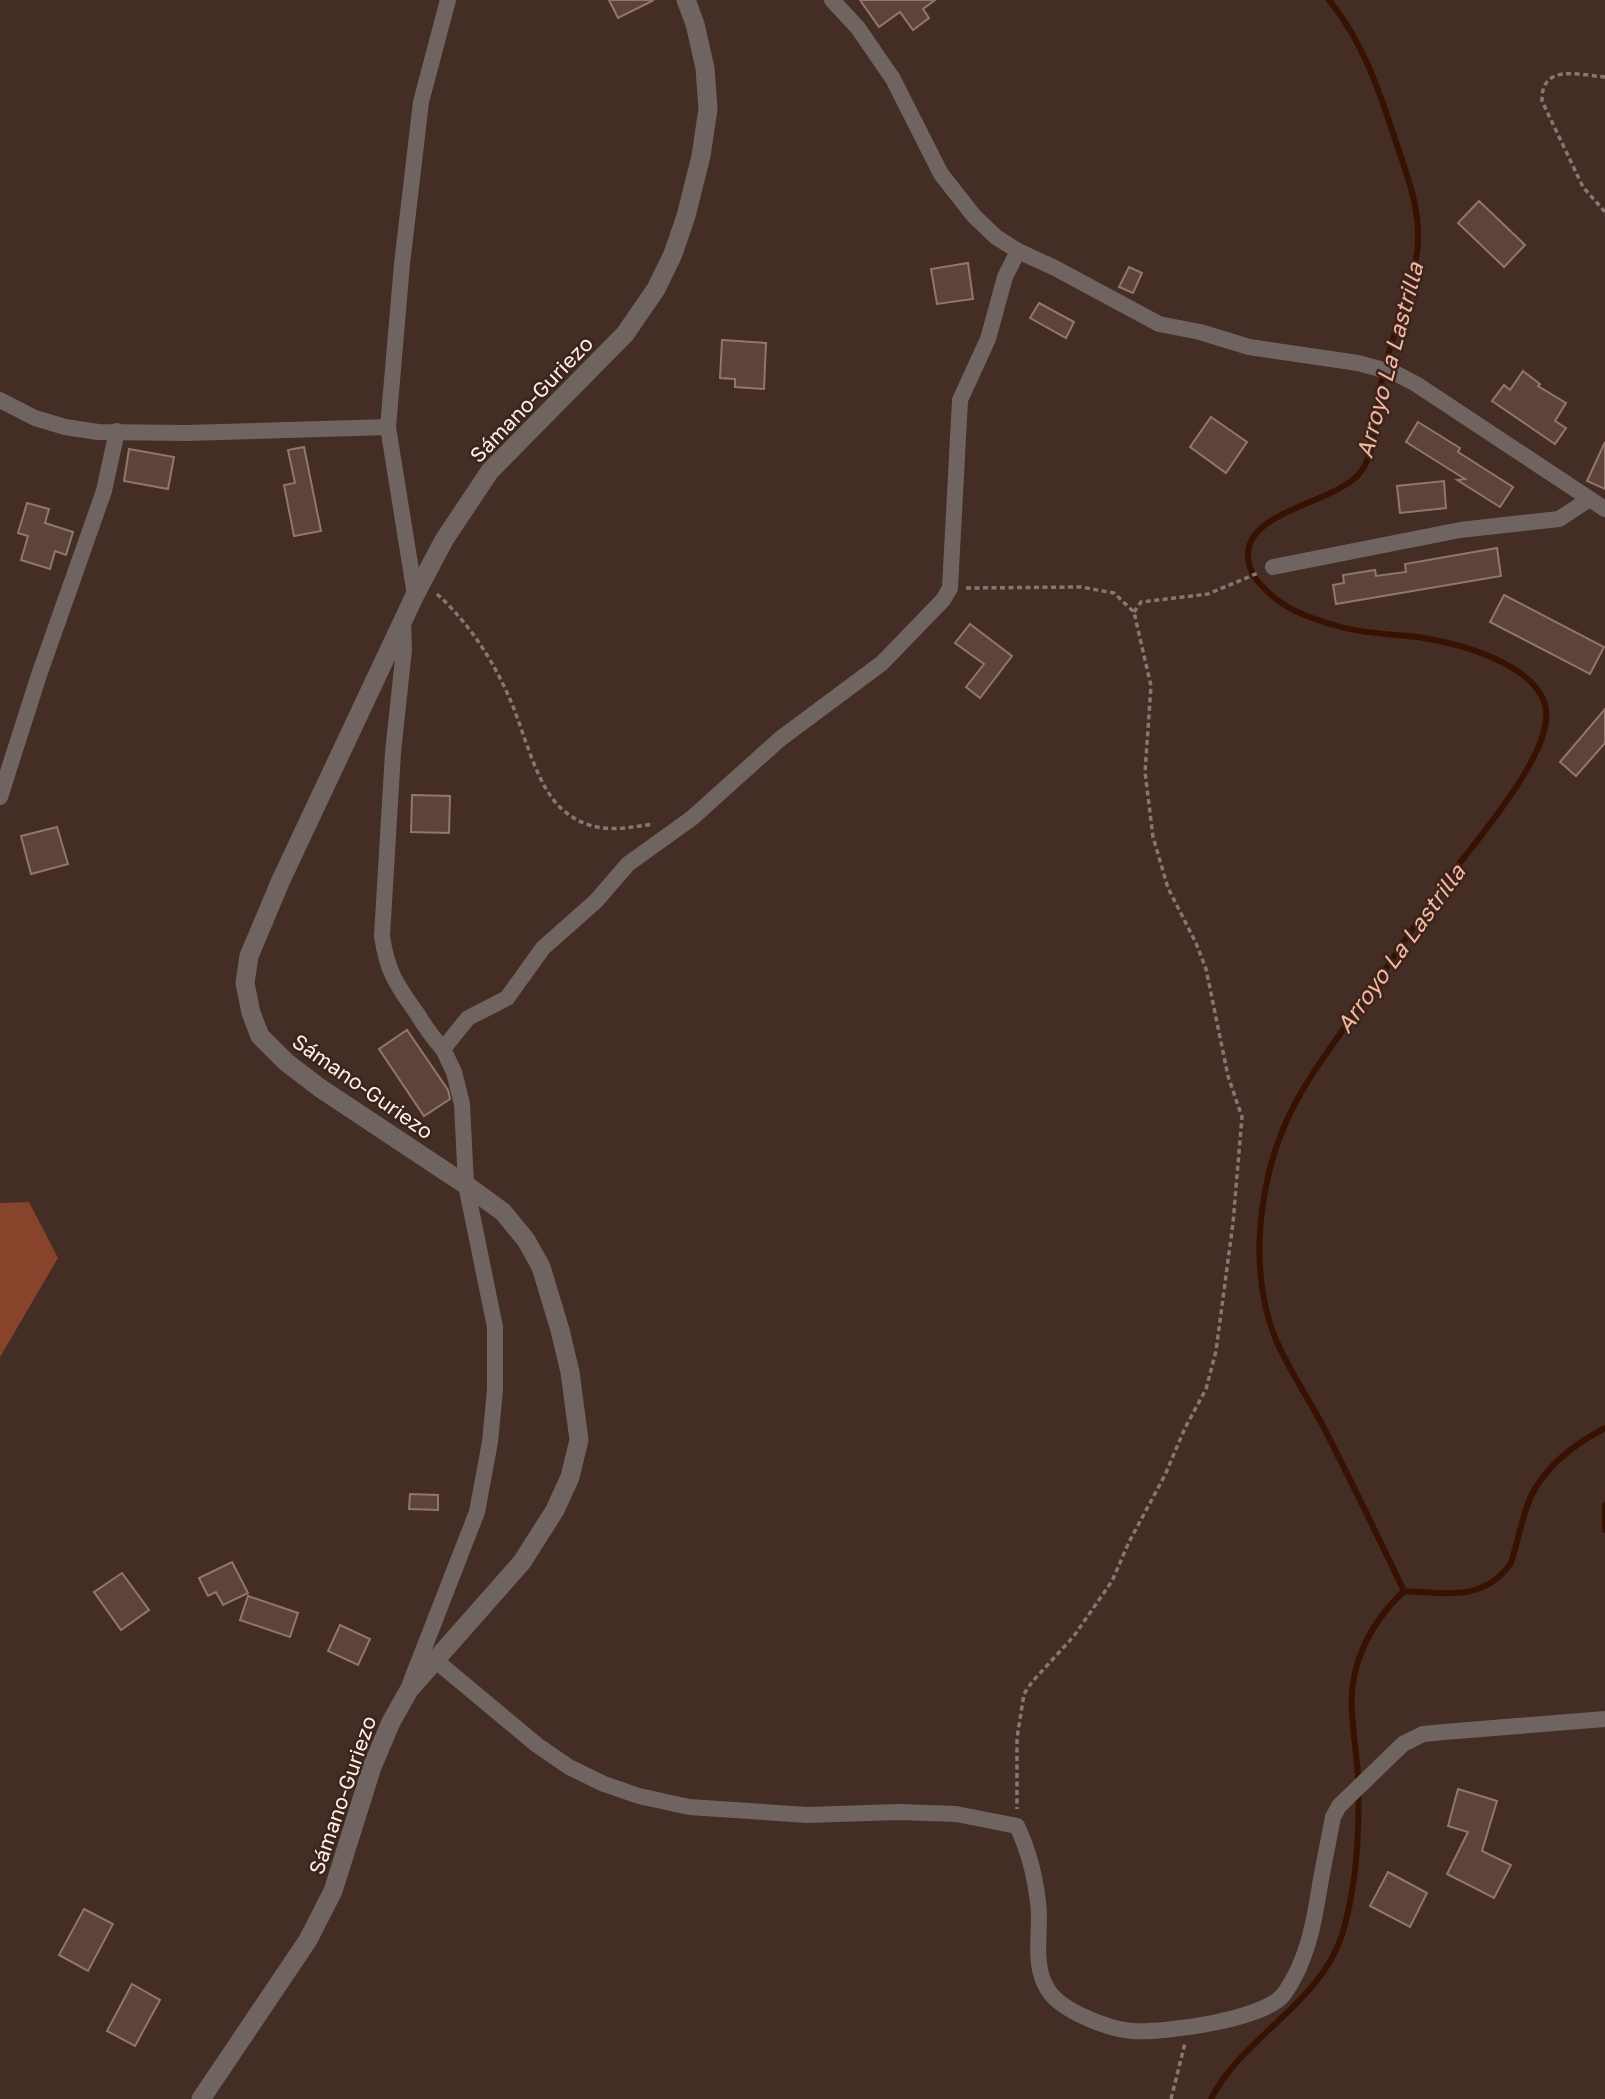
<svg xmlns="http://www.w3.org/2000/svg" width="1605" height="2099" font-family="'Golos Text',sans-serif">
  <rect width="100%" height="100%" fill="#442d25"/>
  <path fill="#88442a" d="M29,1202L58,1258L0,1357V1203Z"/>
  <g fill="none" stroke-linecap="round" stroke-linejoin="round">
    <g stroke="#371203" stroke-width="6">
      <path d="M1329,0C1364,43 1380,93 1397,145C1409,180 1422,215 1417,253C1411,295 1391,336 1382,379C1376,407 1378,454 1358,475C1332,503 1250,511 1248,553C1247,566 1254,579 1264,588C1282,608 1309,618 1334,625C1363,634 1394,634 1424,638C1463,644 1552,669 1546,720C1542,766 1474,843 1446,881C1420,916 1397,953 1372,989C1312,1075 1268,1121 1260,1231C1258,1267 1262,1306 1276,1340C1289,1370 1309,1399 1324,1428C1352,1482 1378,1537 1404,1591"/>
      <path d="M1605,1505V1530"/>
      <path d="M1404,1591C1445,1593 1484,1602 1511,1563C1518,1541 1522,1515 1532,1494C1548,1464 1576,1443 1605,1428"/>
      <path d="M1211,2099C1243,2036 1319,2005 1342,1935C1357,1885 1360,1828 1358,1777C1357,1756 1353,1734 1352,1713C1348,1666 1370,1623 1404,1591"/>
    </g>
  </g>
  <g fill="#5d443b" stroke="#91766c" stroke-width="2">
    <path d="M609,0H654L618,18Z"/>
    <path d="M860,0H935L923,9L929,18L913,30L900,12L879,27Z"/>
    <path d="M1479,201L1525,245L1504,267L1458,223Z"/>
    <path d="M968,263L973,299L937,304L931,269Z"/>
    <path d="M1129,267L1142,273L1133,293L1119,287Z"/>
    <path d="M1039,303L1074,322L1066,338L1030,318Z"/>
    <path d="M722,340L766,343L764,389L735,387V379L720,378Z"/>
    <path d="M1523,371L1540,384L1538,386L1566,403L1555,421L1566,428L1555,444L1492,401L1504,385L1510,390Z"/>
    <path d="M1211,417L1247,442L1226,473L1190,447Z"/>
    <path d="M1418,422L1460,448L1458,452L1513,487L1500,507L1457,480L1465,479L1406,442Z"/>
    <path d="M1605,442V489L1587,481Z"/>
    <path d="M304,447L321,531L294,536L284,485L295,483L288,450Z"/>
    <path d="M129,449L174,457L168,489L124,481Z"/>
    <path d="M1444,481L1446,508L1400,513L1397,486Z"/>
    <path d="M27,503L49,509L45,523L73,532L66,555L55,551L50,569L21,560L28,536L18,533Z"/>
    <path d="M1497,548L1501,576L1336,604L1333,585L1344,583L1343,575L1375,570L1376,576L1406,572L1405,564Z"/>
    <path d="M1504,595L1604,647L1590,674L1490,622Z"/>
    <path d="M970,624L1012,656L980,698L966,687L984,664L955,643Z"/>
    <path d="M1605,709V743L1576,776L1560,762Z"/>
    <path d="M412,795L450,796L449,833L411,832Z"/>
    <path d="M57,827L68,864L31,874L21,836Z"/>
    <path d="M407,1030L448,1090L450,1099L424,1116L379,1049Z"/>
    <path d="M410,1494L438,1495V1510L409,1509Z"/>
    <path d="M232,1562L248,1593L223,1605L216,1592L208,1596L199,1578Z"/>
    <path d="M122,1573L149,1610L121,1630L94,1592Z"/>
    <path d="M248,1596L298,1613L290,1637L240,1620Z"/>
    <path d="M340,1625L370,1639L358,1665L328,1651Z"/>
    <path d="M1458,1789L1497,1801L1482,1851L1511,1865L1494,1898L1447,1874L1468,1832L1448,1826Z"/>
    <path d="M1388,1872L1427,1893L1410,1927L1370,1906Z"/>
    <path d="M84,1909L113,1924L88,1971L59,1955Z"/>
    <path d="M132,1984L160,2000L135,2046L107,2031Z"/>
  </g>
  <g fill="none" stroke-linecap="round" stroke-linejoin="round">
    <g stroke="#8a766f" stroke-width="3.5" stroke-dasharray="5 3.5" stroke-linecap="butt">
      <path d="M1605,77C1579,75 1541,63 1542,101L1583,187L1605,212"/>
      <path d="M966,588L1081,587L1114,593L1134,612L1151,686L1145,772L1153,837L1168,888L1196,943L1206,969L1228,1076L1242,1117L1233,1223L1216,1351L1206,1389L1185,1428L1165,1475L1129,1542L1112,1581L1074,1636L1032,1682L1024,1694L1017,1738V1809"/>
      <path d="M437,594C470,624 495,663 512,704C525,735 537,788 563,810C592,835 620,829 654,824"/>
      <path d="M1134,612L1141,602L1208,594L1258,573"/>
      <path d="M1171,2099L1185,2043"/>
    </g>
    <g stroke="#706460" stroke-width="16">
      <path d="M832,0L858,28L893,79L941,174L974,216L996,237L1018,251L1055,268L1159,324L1200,332L1249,347L1358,363L1395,373L1416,384L1605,509"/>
      <path d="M0,400L35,418L65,427L98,432L187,433L388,427"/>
      <path d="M1273,567L1460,530L1559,519L1588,500"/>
      <path d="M415,595L388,427L402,264L421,102L448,0"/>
      <path d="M403,622L404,650L393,752L382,936C387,971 396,984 416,1012C424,1025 432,1037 443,1049"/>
      <path d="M0,797L39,675L104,491L117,431"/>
      <path d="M435,1660L537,1745L569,1767L604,1784L639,1796L689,1807L807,1815L899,1812L956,1814L1017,1826C1028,1849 1035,1876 1038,1902C1042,1931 1031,1963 1048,1990C1061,2011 1108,2029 1132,2031C1164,2033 1264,2020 1284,1994C1307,1962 1314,1923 1320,1885C1324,1862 1329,1839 1333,1817L1339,1806L1403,1744L1423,1734L1444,1732L1605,1719"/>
      <path d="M410,1684L477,1512L490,1442L495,1390V1327L466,1185L462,1104L454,1072L443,1049L468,1018L507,998L543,948L596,901L628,864L692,818L780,739L882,663L943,600L950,588L960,400L988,339L1005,277L1018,251"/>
    </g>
    <path stroke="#706460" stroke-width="19" d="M201,2099L308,1940L333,1891L372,1767L391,1722L409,1690L522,1562L555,1510L570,1477L579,1440L570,1372L560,1330L541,1267L526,1240L503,1212L466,1185L320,1088L286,1062L260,1036L251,1013L245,983L249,956L281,880L415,595L444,540L490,471L625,334L656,289L673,254L686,216L701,156L708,109L705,68L695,24L686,0"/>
  </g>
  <g text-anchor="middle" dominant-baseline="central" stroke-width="5" stroke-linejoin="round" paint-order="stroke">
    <g font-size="21" fill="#ffefe9" stroke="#3a241b">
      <text transform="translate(531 399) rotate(-46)">Sámano-Guriezo</text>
      <text transform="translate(363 1086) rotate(35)">Sámano-Guriezo</text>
      <text transform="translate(342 1795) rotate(-71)">Sámano-Guriezo</text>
    </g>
    <g font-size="23" font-style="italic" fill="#f7b69e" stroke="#3a241b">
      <text transform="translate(1389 360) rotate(-75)">Arroyo La Lastrilla</text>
      <text transform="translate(1400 948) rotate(-54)">Arroyo La Lastrilla</text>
    </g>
  </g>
</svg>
